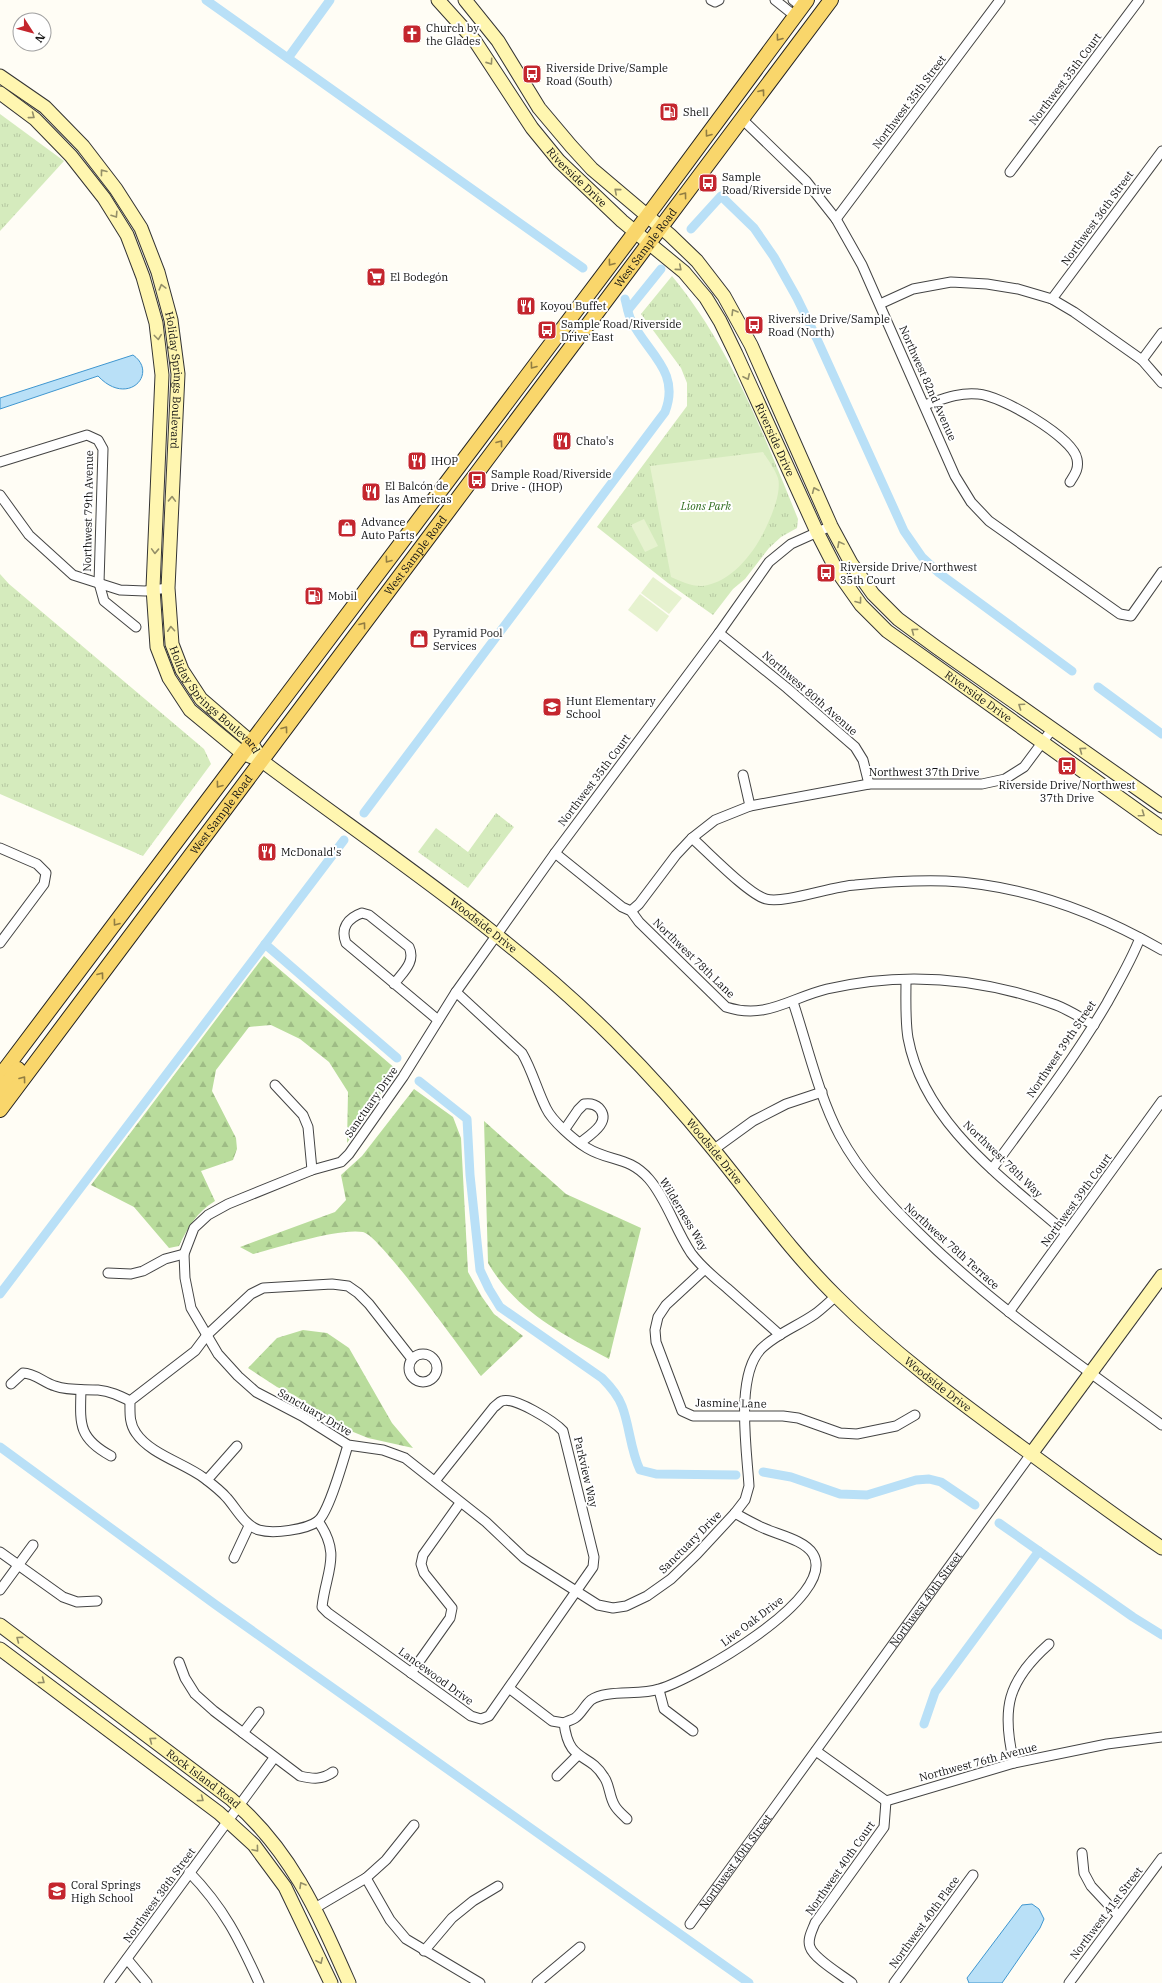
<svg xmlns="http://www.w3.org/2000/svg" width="1162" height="1983" font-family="'IBM Plex Serif',serif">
  <defs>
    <pattern id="grass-tufts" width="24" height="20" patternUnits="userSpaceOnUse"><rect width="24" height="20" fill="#d5ebbd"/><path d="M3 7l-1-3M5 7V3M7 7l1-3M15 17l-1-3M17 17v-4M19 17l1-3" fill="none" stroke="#b6c8a1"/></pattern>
    <pattern id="forest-firs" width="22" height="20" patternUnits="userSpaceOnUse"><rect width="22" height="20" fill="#b9dc9c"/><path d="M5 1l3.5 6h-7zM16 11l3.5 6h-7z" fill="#9ebc85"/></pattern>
  </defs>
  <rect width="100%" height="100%" fill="#fffdf5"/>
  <g fill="url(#grass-tufts)">
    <path d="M0,114L64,161L0,231Z"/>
    <path d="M672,276C730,346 764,435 798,519L797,528L781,537L769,548L745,579L733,589L713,615L668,583L597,527L687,406V383L681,368L641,314Z"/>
    <path d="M0,574L9,584L204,749L211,764L143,856L0,794Z"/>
    <path d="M496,813L514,827L468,888L418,852L436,828L468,852Z"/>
  </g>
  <g fill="url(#forest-firs)">
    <path d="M264,956L397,1070L347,1143L348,1092L329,1062L300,1039L271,1025L249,1027L216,1070L212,1091L236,1138L237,1149L233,1160L201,1171L215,1201C197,1212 188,1227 179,1246L169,1248L134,1207L91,1185Z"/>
    <path d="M414,1089L453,1117L461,1138L468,1272L482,1297L494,1314L523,1336L481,1376C465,1355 380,1235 363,1232C338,1228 280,1247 253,1254L240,1247L335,1212L346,1200L341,1175L362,1156Z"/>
    <path d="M484,1121L566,1194L641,1228L609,1359C562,1334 516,1311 488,1263Z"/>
    <path d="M303,1330L327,1333L349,1348L392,1423L413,1448L368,1438L346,1429L294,1395L277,1387L248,1368L277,1338Z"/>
  </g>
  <g fill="#e6f2cf">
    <path d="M763,452C768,460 775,469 778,478C780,485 778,495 776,502C766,535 741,580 703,586C693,587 680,581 671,577L650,466Z"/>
    <path d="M644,519L658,546L645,552L631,525Z"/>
    <path d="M653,577L682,598L669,614L641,593Z"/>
    <path d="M640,594L669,616L657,632L628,610Z"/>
  </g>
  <g fill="#b9e0f7" stroke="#3f96cf">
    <path d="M133,355C159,373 128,408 98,376L0,409V398Z"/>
    <path d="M1032,1904L1039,1909L1044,1919L1040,1928L1002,1983H969L967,1978L1022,1905Z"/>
  </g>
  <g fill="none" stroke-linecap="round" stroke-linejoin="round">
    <g stroke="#b9e0f7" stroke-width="9">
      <path d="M206,0L583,268"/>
      <path d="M288,58L330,0"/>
      <path d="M691,229L721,196L754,228L774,257L797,298L817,339L904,531L922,557L939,573L1072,671"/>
      <path d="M628,310L661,269"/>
      <path d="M1098,687L1162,734"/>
      <path d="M364,813L665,412C681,371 647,353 631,320C628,314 627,306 625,299"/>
      <path d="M265,944L397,1058"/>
      <path d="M419,1081L467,1119L470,1175L480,1270L489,1289L500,1307L602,1378C610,1386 618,1395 622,1406C630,1427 630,1449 640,1470L656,1474L736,1475"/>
      <path d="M0,1294L344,840"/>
      <path d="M0,1447L216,1605L749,1983"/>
      <path d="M763,1472L791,1477L840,1494L867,1495L916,1480L929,1479L941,1482L975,1505"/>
      <path d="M999,1523L1133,1617L1162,1635"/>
      <path d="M924,1724L935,1692L1039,1551"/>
    </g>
    <g stroke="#444" stroke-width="11">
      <g id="street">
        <path d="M711,0L715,2L719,0"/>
        <path d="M775,0L795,16"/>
        <path d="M793,0L802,7"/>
        <path d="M742,119L806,181L836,219L862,265L955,476L971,502L989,521L1120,614L1131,616L1162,572"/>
        <path d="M1010,172L1139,0"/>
        <path d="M836,219L1000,0"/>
        <path d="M1052,299L1162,151"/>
        <path d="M880,304L913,289L951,282L987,284L1018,289L1052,299L1074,312L1142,360L1162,383"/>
        <path d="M1142,360L1162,333"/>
        <path d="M925,405C943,399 959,392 978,394C1000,395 1073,437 1077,459C1079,469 1075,474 1070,482"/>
        <path d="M0,462L87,435L98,440L103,449L99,583L104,601L136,627"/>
        <path d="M0,495L29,535L73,575L120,590L145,591L168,588"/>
        <path d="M831,526L791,544L769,562L719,633L555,853L456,992L403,1077L349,1154L341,1162L312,1170L228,1204L208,1215L194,1228L184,1254L185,1278L191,1308L218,1354L238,1376L256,1392L302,1416L348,1445L383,1450L405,1458L486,1522L524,1558L598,1605L613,1608L626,1606L647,1596L671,1579L697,1554L735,1513L745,1500L749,1486C747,1451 735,1376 761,1349C776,1334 798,1326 815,1314C822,1309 829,1302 836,1296"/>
        <path d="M719,633L787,688L855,747L863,760L869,784"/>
        <path d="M743,775L750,806"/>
        <path d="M692,838C708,852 748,894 766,899C784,904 833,886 855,885C885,882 915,880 946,881C1022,885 1096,912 1162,950"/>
        <path d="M0,848L37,864L46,873L44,884L0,943"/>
        <path d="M555,853L622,907L631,911L639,922L726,1007C766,1020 790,998 827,989C904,971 982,978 1056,1005C1069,1010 1081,1018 1094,1025"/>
        <path d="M631,911L639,904L676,855L692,838L715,820L750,806L869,784H982L1005,779L1024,767L1053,728"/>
        <path d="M906,980C906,999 905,1020 908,1038C924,1124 1004,1179 1066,1233"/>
        <path d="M394,984C403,972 416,962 409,947L369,915L362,913C348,918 340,928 346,943L438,1020"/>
        <path d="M456,992L522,1053C532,1070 537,1090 546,1108C552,1121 575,1141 587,1148C610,1162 629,1156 649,1179C667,1200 675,1229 691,1253C701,1267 715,1278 728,1289C745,1304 763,1320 780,1335"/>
        <path d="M793,1002C807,1044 819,1097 840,1136C860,1173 890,1205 920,1234C993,1306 1079,1364 1162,1425"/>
        <path d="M275,1085L303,1115L308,1127L312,1170"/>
        <path d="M565,1129L578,1110L584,1104C591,1103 595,1104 599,1108C612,1122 590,1135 580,1143"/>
        <path d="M713,1150L753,1121L786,1104L822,1092"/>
        <path d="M992,1169C1032,1114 1073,1061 1107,1003C1119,981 1131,961 1140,938"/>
        <path d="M705,1269L666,1305L658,1317L655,1330L656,1342L682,1411L693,1416H783L798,1418L840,1433L857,1434L896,1426L915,1415"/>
        <path d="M108,1273L131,1274L143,1271L165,1259L184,1254"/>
        <path d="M1009,1312L1162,1101"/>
        <circle cx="423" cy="1368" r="14"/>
        <path d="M11,1384L23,1373C35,1373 44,1383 55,1386C69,1391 83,1389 98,1390C110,1391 120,1396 130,1401"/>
        <path d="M81,1390C80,1424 78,1438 111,1456"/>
        <path d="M348,1445C343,1461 329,1512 318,1521C306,1530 273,1534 259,1530C245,1526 236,1508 227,1498C221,1491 212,1484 204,1478C184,1463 150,1454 136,1433C129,1423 130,1413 130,1401L195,1351L207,1335L251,1294L263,1288L332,1284L348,1286L358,1293L369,1304L412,1359"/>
        <path d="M207,1480L237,1446"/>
        <path d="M318,1521C342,1555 326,1571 322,1607L328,1613L471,1716L481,1719L489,1716L593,1567L594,1557L563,1431C555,1422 514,1396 502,1401C499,1402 497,1405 494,1407L435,1481"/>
        <path d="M0,1552L63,1597L77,1602L97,1601"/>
        <path d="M234,1558L249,1526"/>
        <path d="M0,1590L33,1545"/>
        <path d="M179,1662L185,1678L195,1694L214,1711L300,1776C313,1779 322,1780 333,1772"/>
        <path d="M411,1673L450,1618L452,1608L424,1573L421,1564L423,1555L460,1503"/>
        <path d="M509,1688L552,1721L564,1723C569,1764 588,1751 604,1777C610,1785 609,1797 615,1806C618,1811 623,1815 627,1819"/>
        <path d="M659,1690L664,1709L693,1731"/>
        <path d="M564,1723C567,1721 572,1720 575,1718C581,1714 585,1705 591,1700C607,1689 640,1696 659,1689C692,1680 839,1597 813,1554C804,1539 774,1534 759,1526C751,1522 743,1518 735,1513"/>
        <path d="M243,1733L259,1712"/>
        <path d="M816,1751L886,1801"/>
        <path d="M1014,1763C1001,1709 1007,1681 1049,1644"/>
        <path d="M557,1776L578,1755"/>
        <path d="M886,1801L1014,1763L1107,1744L1162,1737"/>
        <path d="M1082,1853L1084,1873L1091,1886L1118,1915"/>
        <path d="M189,1872C224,1908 239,1939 259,1983"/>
        <path d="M366,1878L390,1920L406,1939L480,1983"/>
        <path d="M315,1908L366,1878L386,1860L414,1825"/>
        <path id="s1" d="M690,1924L1031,1454"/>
        <path d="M424,1951L452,1918L473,1901L498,1886"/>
        <path d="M127,1959L147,1983"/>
        <path d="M109,1983L274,1758"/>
        <path d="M537,1983L580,1947"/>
        <path d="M852,1983C842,1975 814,1959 810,1947C807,1939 812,1931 815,1923L884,1827L886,1801"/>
        <path d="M894,1983L973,1875"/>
        <path d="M1069,1983L1162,1858"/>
      </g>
    </g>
    <g stroke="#333" stroke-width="15">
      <g id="secondary">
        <path id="s2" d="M438,0L475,41L532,128L559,161L622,221L684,272L706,298L720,321L736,354L817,532L837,571L861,605L887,631L1162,828"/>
        <path d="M465,0L498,41L539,108L571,146L592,169L670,235L697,261L724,296L751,345L831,526L851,563L873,594L898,619L936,647L1162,806"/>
        <path id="s3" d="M0,76L45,107L83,146L116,189L141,228L158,272L171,320L178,374L168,588L172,644L182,670L201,699L251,742L257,752"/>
        <path id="s4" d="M0,93L35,119L71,156L104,198L127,235L143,277L156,323L162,375L153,588L157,647L169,678L190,710L242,753L262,761C381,850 512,936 616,1041C650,1075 683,1112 713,1149C754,1199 791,1252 837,1297C893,1353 956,1399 1020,1446C1067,1480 1113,1515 1162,1548"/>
        <path d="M1031,1454L1162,1276"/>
        <path id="s5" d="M0,1625L231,1799C291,1850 318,1913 349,1983"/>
        <path d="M0,1649L219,1813L254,1845L285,1887L331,1983"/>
      </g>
    </g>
    <g stroke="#222" stroke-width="16">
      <g id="primary">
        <path d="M0,1076L657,203L807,0"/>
        <path d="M0,1092L18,1069"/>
        <path id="s6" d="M0,1110L831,0"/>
      </g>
    </g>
    <use href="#street" stroke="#fff" stroke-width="9"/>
    <use href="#secondary" stroke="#fff6b0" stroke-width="13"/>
    <use href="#primary" stroke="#f9d66b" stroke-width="14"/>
  </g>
  <defs><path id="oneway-chevron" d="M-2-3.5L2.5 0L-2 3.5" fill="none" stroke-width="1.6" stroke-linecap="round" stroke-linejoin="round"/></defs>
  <g stroke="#917d42">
    <use href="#oneway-chevron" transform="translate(779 38) rotate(127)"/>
    <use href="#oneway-chevron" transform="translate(762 92) rotate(-53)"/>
    <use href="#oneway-chevron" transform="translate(708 134) rotate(127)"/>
    <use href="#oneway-chevron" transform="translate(684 195) rotate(-53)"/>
    <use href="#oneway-chevron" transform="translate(611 263) rotate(127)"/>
    <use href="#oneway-chevron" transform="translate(533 366) rotate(127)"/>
    <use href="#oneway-chevron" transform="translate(500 443) rotate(-53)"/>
    <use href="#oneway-chevron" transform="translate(388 560) rotate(127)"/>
    <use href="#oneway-chevron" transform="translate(363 625) rotate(-53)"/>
    <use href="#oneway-chevron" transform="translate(285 729) rotate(-53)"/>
    <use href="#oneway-chevron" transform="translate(219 785) rotate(127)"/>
    <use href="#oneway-chevron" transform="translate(116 923) rotate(127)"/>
    <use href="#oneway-chevron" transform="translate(101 975) rotate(-53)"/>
    <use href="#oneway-chevron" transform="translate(23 1079) rotate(-53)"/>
  </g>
  <g stroke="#948f68">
    <use href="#oneway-chevron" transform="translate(490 62) rotate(55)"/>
    <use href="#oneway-chevron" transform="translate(32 116) rotate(37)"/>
    <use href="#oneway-chevron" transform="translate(103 172) rotate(-128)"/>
    <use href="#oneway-chevron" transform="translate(617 191) rotate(-139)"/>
    <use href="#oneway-chevron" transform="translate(115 215) rotate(57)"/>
    <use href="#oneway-chevron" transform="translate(679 268) rotate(41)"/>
    <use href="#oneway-chevron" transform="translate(162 287) rotate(-105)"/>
    <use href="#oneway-chevron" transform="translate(734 312) rotate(-121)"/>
    <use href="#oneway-chevron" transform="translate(158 337) rotate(83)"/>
    <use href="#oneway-chevron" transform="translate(747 377) rotate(65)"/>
    <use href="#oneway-chevron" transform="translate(815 490) rotate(-113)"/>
    <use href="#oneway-chevron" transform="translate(172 499) rotate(-88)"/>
    <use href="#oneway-chevron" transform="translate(840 544) rotate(-118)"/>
    <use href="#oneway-chevron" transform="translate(155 551) rotate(92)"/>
    <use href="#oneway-chevron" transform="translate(859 601) rotate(53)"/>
    <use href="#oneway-chevron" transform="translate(171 629) rotate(-94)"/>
    <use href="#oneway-chevron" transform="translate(914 631) rotate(-143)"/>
    <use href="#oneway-chevron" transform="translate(1021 706) rotate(-145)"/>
    <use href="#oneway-chevron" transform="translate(1082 750) rotate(-144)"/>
    <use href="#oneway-chevron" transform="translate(1142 814) rotate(35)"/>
    <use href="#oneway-chevron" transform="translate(19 1639) rotate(-143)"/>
    <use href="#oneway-chevron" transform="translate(42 1681) rotate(37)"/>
    <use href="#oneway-chevron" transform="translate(152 1740) rotate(-143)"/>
    <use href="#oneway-chevron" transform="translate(201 1799) rotate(37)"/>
    <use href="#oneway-chevron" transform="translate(256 1849) rotate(50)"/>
    <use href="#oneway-chevron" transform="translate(302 1885) rotate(-120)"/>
    <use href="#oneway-chevron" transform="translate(320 1961) rotate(65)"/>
  </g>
  <defs>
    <g id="church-square" transform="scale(1)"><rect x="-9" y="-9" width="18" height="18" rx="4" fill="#c4262e" stroke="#fff"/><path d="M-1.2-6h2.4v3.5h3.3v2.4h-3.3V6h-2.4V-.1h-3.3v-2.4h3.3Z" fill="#fff"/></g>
    <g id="bus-square" transform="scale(1)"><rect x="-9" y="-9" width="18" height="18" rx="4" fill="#c4262e" stroke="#fff"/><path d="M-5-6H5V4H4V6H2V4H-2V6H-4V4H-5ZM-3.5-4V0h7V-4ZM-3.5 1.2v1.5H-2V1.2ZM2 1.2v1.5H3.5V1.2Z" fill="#fff"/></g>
    <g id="fuel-square" transform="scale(1)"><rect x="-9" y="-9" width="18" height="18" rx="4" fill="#c4262e" stroke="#fff"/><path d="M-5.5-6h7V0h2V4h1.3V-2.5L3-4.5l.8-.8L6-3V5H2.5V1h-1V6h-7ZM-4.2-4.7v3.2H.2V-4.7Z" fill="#fff"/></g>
    <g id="supermarket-square" transform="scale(1)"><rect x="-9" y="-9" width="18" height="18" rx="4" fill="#c4262e" stroke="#fff"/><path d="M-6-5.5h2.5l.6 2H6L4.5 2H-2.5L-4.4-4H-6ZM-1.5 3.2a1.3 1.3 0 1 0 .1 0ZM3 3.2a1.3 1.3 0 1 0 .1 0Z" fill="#fff"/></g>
    <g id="restaurant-square" transform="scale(1)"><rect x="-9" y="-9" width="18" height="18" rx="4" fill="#c4262e" stroke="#fff"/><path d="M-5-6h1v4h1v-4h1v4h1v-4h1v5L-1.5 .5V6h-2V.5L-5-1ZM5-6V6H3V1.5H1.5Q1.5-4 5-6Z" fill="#fff"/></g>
    <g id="shop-square" transform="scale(1)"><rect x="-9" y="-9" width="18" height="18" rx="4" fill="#c4262e" stroke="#fff"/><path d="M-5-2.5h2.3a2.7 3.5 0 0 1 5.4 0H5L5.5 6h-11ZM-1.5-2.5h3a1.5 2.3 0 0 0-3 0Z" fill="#fff"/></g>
    <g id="school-square" transform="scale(1)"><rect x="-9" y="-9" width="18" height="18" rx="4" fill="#c4262e" stroke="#fff"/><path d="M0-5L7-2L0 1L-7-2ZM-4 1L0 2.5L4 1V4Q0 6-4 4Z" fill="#fff"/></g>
  </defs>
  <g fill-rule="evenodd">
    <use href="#church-square" x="412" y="34"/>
    <use href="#bus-square" x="532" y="74"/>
    <use href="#fuel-square" x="669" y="112"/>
    <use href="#bus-square" x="708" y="183"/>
    <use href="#supermarket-square" x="376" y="277"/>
    <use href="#restaurant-square" x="526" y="306"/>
    <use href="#bus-square" x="754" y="325"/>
    <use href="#bus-square" x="547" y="330"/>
    <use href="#restaurant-square" x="562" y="441"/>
    <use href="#restaurant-square" x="417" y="461"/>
    <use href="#bus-square" x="477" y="480"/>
    <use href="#restaurant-square" x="371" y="492"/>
    <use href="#shop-square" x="347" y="528"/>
    <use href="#bus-square" x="826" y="573"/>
    <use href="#fuel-square" x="314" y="596"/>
    <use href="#shop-square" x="419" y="639"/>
    <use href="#school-square" x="552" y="707"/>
    <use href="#bus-square" x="1067" y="766"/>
    <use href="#restaurant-square" x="267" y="852"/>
    <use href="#school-square" x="57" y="1891"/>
  </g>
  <g text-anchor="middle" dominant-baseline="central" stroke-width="4" stroke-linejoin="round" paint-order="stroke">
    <g font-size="11" fill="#111" stroke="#fff" text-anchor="start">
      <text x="426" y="28">Church by<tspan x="426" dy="13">the Glades</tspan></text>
      <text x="546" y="68">Riverside Drive/Sample<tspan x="546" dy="13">Road (South)</tspan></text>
      <text x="683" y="112">Shell</text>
      <text x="722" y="177">Sample<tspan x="722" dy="13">Road/Riverside Drive</tspan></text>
      <text x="390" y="277">El Bodegón</text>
      <text x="540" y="306">Koyou Buffet</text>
      <text x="768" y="319">Riverside Drive/Sample<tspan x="768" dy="13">Road (North)</tspan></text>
      <text x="561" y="324">Sample Road/Riverside<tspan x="561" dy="13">Drive East</tspan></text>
      <text x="576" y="441">Chato's</text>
      <text x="431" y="461">IHOP</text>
      <text x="491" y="474">Sample Road/Riverside<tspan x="491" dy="13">Drive - (IHOP)</tspan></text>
      <text x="385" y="486">El Balcón de<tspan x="385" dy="13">las Americas</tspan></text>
      <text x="361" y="522">Advance<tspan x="361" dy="13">Auto Parts</tspan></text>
      <text x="840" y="567">Riverside Drive/Northwest<tspan x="840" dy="13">35th Court</tspan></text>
      <text x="328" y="596">Mobil</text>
      <text x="433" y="633">Pyramid Pool<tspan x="433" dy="13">Services</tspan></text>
      <text x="566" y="701">Hunt Elementary<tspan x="566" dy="13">School</tspan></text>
      <text x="1067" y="785" text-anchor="middle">Riverside Drive/Northwest<tspan x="1067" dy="13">37th Drive</tspan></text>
      <text x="281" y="852">McDonald's</text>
      <text x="71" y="1885">Coral Springs<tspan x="71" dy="13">High School</tspan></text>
    </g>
    <g font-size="11" fill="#111" stroke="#fff">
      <text transform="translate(1065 79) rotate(-53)">Northwest 35th Court</text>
      <text transform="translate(909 102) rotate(-53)">Northwest 35th Street</text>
      <text stroke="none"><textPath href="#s2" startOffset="226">Riverside Drive</textPath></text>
      <text transform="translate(1097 218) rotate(-54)">Northwest 36th Street</text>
      <text stroke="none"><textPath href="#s6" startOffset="1077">West Sample Road</textPath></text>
      <text stroke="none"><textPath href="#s3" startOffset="367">Holiday Springs Boulevard</textPath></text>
      <text transform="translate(928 383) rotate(66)">Northwest 82nd Avenue</text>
      <text stroke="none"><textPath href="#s2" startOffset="561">Riverside Drive</textPath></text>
      <text transform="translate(88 511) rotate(-89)">Northwest 79th Avenue</text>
      <text stroke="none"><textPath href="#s6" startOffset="693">West Sample Road</textPath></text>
      <text transform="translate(810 693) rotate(41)">Northwest 80th Avenue</text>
      <text stroke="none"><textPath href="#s2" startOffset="897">Riverside Drive</textPath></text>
      <text stroke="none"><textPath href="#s3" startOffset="703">Holiday Springs Boulevard</textPath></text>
      <text x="924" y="772">Northwest 37th Drive</text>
      <text transform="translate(594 780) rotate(-53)">Northwest 35th Court</text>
      <text stroke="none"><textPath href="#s6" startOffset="369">West Sample Road</textPath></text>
      <text stroke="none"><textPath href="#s4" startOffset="1046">Woodside Drive</textPath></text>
      <text transform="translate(694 958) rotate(44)">Northwest 78th Lane</text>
      <text transform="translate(1061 1049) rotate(-56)">Northwest 39th Street</text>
      <text transform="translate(371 1102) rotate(-55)">Sanctuary Drive</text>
      <text stroke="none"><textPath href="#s4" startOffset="1370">Woodside Drive</textPath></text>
      <text transform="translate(1003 1159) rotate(44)">Northwest 78th Way</text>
      <text transform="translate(1076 1200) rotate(-54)">Northwest 39th Court</text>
      <text transform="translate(684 1214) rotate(59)">Wilderness Way</text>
      <text transform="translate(952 1246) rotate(42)">Northwest 78th Terrace</text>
      <text stroke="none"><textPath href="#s4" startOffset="1694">Woodside Drive</textPath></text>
      <text transform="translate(731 1403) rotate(1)">Jasmine Lane</text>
      <text transform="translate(315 1412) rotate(30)">Sanctuary Drive</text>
      <text transform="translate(586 1472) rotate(77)">Parkview Way</text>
      <text transform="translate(690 1542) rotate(-45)">Sanctuary Drive</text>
      <text stroke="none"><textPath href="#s1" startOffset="401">Northwest 40th Street</textPath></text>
      <text transform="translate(752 1621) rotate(-37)">Live Oak Drive</text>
      <text transform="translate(436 1676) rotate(36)">Lancewood Drive</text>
      <text transform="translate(978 1762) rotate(-15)">Northwest 76th Avenue</text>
      <text stroke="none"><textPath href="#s5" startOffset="255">Rock Island Road</textPath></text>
      <text stroke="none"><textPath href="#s1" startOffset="77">Northwest 40th Street</textPath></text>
      <text transform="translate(840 1868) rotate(-55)">Northwest 40th Court</text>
      <text transform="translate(159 1895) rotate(-54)">Northwest 38th Street</text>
      <text transform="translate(1106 1913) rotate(-53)">Northwest 41st Street</text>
      <text transform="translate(924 1922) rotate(-54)">Northwest 40th Place</text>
    </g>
    <g font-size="11" font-style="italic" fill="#2f6b1f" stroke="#fff">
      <text x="706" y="506">Lions Park</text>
    </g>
  </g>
  <g transform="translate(32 32) rotate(126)"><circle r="19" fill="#ffffff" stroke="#a0a0a0"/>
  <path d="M0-3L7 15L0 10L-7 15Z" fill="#c4262e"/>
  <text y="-6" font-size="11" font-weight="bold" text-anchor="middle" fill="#111111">N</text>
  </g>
</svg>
